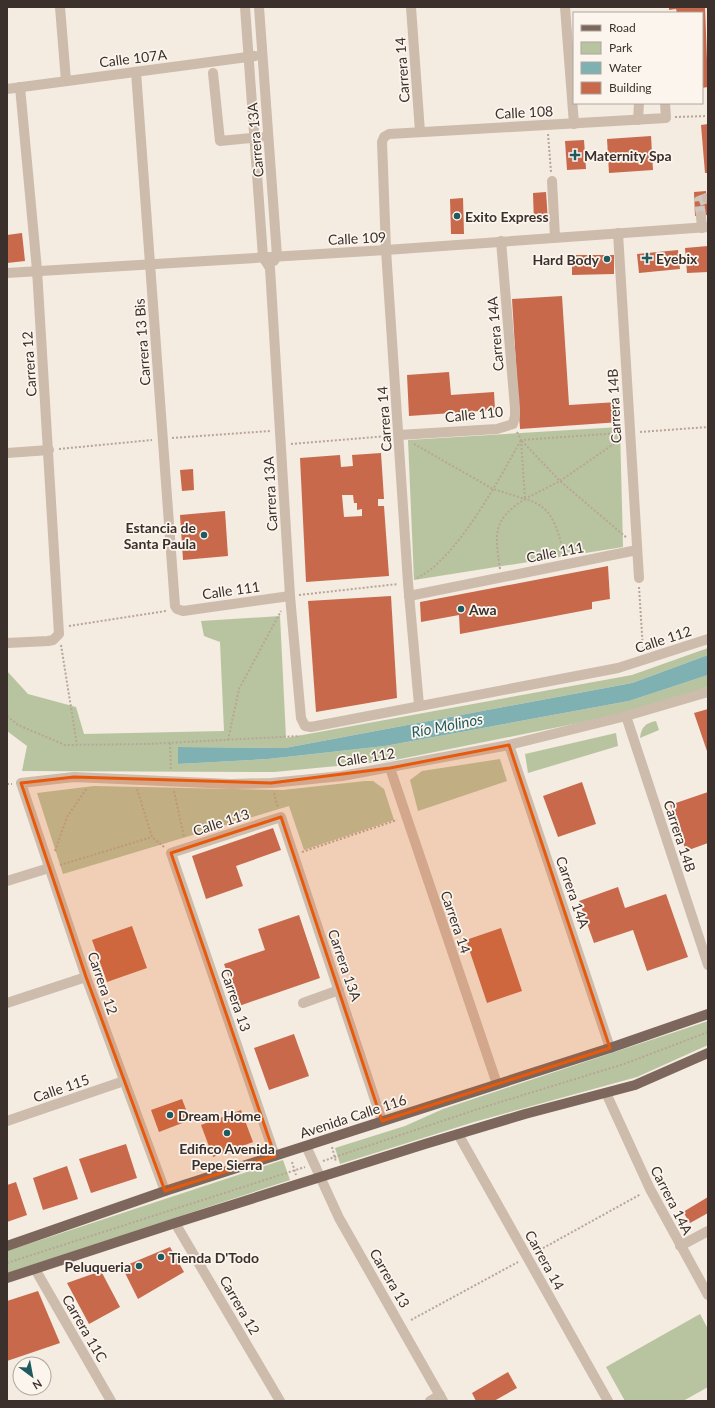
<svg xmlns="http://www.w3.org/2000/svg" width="715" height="1408" font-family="Lato,sans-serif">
  <rect width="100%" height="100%" fill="#f4ebe1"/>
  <g fill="#b8c4a0">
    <path d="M620,427L623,547L414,580L408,440Z"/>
    <path d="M280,616L286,738L632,675L708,648V655L632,683L285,748L178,747V764L268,759L385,746L629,701L708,675V687L633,712L390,761L274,772L22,771L27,746L7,731V671L28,694L76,707L84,734L224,731L220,642L204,636L201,621Z"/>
    <path d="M656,721L659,730L640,738C641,727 646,723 656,721Z"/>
    <path d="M616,733L618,746L528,773L525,754Z"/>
    <path d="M500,759L507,781L418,811L410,780L422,771Z"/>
    <path d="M365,781H373L384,789L394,820L304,850L289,806L63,874L37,793L94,786L283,790Z"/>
    <path d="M708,1021V1045L637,1077L474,1122L340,1164L335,1148L405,1126L443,1109Z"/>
    <path d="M283,1160L290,1180L7,1273V1251Z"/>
    <path d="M700,1314L708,1329V1387L683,1401H625L606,1367Z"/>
  </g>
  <path fill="#7fb0b2" d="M708,655V675L629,701L385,746L268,759L178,764V747L285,748L632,683Z"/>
  <g fill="#c8694b" fill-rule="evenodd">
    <path d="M669,7H705L708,87L702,88V13H677L676,9L669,10Z"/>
    <path d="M708,124V173H705L701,125Z"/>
    <path d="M651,136L653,170L609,173L607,139Z"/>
    <path d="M584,140L586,169L567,170L565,141Z"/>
    <path d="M706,191L708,215L695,216L694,192Z"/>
    <path d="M546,192L548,222L534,223L533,193Z"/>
    <path d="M463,198L464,234H451L450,199Z"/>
    <path d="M22,233L25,261L7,263V235Z"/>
    <path d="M708,246V272L687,273L685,248Z"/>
    <path d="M678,250L680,269L639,273L637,254Z"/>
    <path d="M572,255H614V274L572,275Z"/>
    <path d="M562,296L569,405L618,402L620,422L520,429L512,299Z"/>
    <path d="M449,372L451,395L494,392L495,410L409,416L407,375Z"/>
    <path d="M381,453L384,499H378V506H384L389,576L306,582L300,458L340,455L341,467L353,466L352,455ZM342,495H353L354,503H357V510L362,509V516L344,517Z"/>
    <path d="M193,469L194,490L182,491L180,470Z"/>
    <path d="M225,511L228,556L183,560L180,515Z"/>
    <path d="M608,566L610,599L592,602V609L460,634L459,615L421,622L420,602Z"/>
    <path d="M391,596L397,698L316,712L308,601Z"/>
    <path d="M708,709V754L694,713Z"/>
    <path d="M582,782L596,824L558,837L543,796Z"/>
    <path d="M708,792V843L686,851L670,805Z"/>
    <path d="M273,828L281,850L236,866L243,886L206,899L192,856Z"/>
    <path d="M618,887L625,908L666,894L688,957L647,971L633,930L594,943L579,901Z"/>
    <path d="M299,915L320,978L239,1006L224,964L265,950L258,929Z"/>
    <path d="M132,926L147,968L107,982L92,940Z"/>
    <path d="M501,928L522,991L487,1003L466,940Z"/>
    <path d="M294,1034L309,1076L269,1090L254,1048Z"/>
    <path d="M182,1099L190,1120L159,1132L151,1110Z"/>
    <path d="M241,1110L253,1142L213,1157L201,1125Z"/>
    <path d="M126,1144L137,1178L91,1193L79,1159Z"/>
    <path d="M67,1166L78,1199L43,1210L33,1178Z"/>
    <path d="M16,1182L27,1215L7,1222V1185Z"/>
    <path d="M708,1197V1213L690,1223L683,1212Z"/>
    <path d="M170,1247L184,1272L138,1299L122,1267Z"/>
    <path d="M101,1271L120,1307L89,1324L67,1283Z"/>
    <path d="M38,1291L60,1343L7,1361V1301Z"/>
    <path d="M508,1372L517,1388L494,1401H476L472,1393Z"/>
  </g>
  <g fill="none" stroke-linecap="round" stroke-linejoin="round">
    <path stroke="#cfc6bd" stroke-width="10" stroke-dasharray="10 5" stroke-linecap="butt" d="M701,216L699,201L707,198"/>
    <g stroke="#b9a596" stroke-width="2" stroke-dasharray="2 2" stroke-linecap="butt">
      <path d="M675,117L708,116"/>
      <path d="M548,134L551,172"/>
      <path d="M517,432L521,440L620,433"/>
      <path d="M640,432L708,427"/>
      <path d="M172,438L270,431"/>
      <path d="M521,440L525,499"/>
      <path d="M291,444L388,436"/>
      <path d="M414,444L493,489L525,499L560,481L621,439"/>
      <path d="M59,449L152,440"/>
      <path d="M500,569C495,533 492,520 525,499C555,507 556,529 565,555"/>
      <path d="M417,578C457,559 499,479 521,440L560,481L627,538"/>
      <path d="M639,587L643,650"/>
      <path d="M299,595L398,584"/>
      <path d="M69,626L166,611"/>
      <path d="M61,645L77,745"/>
      <path d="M7,716L18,725L65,745L147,744L300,736"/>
      <path d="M228,740L239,689L281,611"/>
      <path d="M170,743L171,771"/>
      <path d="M7,784H12"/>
      <path d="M137,789L152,837L164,847"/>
      <path d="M174,791L184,837"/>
      <path d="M274,793L278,808"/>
      <path d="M55,851L67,817L87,788"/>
      <path d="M302,852L397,820"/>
      <path d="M60,865L152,837"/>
      <path d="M332,1147L336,1162"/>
      <path d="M323,1161L481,1108L624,1064L708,1032"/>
      <path d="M292,1162L296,1175"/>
      <path d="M536,1252L641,1194"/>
      <path d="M7,1263L305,1167"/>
      <path d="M411,1320L518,1262"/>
    </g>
    <g stroke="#cdbbac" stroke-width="10">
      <path d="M60,7L66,81"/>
      <path d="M245,7L263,257L270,268L290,596L301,718L305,726L311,727L618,668L708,639"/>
      <path d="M259,7L277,256L274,261"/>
      <path d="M411,7L420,132"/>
      <path d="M565,7L574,124"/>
      <path d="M136,72L175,606L177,609L183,611L290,596"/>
      <path d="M213,73L220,141L261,137"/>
      <path d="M7,89L255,56"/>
      <path d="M638,120L639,103"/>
      <path d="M552,181L555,237"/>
      <path d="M707,198H708"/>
      <path d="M701,216L702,228"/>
      <path d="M618,233L639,578"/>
      <path d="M7,273L386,250L708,227"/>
      <path d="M399,435L497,429L513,424L515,416V408L501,241"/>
      <path d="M7,453L49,450"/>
      <path d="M409,596L637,550"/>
      <path d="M7,643L48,641L53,640L59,634L37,270L20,87"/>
      <path d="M419,705L408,583L386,250L382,142L384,137L389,134L666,118L665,103"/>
      <path d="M626,716L708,965"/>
      <path d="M509,745L610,1048"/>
      <path d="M390,768L497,1084"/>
      <path d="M7,881L49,868"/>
      <path d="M7,1003L86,977"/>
      <path d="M303,1003L339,990"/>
      <path d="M606,1093L650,1189L708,1295"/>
      <path d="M7,1121L124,1081"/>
      <path d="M458,1134L608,1401"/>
      <path d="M306,1146L339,1218L443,1401"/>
      <path d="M275,1156L171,853L281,817L382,1121"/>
      <path d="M165,1191L86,977L21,783L74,777L231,784L271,783L342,776L509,745L626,716L708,692"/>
      <path d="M175,1223L280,1401"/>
      <path d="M680,1246L708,1231"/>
      <path d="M35,1269L111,1401"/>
      <path d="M430,1401L440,1395"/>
    </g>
    <g stroke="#7d675c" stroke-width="10">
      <path d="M7,1246L165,1191L610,1048L708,1014"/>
      <path d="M7,1278L175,1223L425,1144L525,1114L635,1085L708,1053"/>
    </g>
  </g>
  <path fill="#e8590c" fill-opacity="0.2" stroke="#e8590c" stroke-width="3" stroke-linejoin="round" d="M509,745L610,1048L382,1121L281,817L171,853L275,1156L165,1191L86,977L21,783L74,777L271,783L390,768Z"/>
  <g fill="#1f5a5e" stroke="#fbf5ee" stroke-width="1.5">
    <path d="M573 149h4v4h4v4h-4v4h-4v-4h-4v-4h4z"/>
    <circle cx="457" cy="216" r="4"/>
    <path d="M645 252h4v4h4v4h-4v4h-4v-4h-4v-4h4z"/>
    <circle cx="607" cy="259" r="4"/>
    <circle cx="204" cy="535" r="4"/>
    <circle cx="461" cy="609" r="4"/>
    <circle cx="170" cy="1115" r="4"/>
    <circle cx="227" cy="1133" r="4"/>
    <circle cx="161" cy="1257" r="4"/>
    <circle cx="139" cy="1266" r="4"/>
  </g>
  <g text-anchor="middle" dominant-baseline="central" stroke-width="3.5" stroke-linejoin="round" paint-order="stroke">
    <g font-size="14" fill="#3b302b" stroke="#fbf5ee">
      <text transform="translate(133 58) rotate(-7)">Calle 107A</text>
      <text transform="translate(402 70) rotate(-94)">Carrera 14</text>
      <text transform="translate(524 112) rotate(-3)">Calle 108</text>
      <text transform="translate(255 140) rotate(-95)">Carrera 13A</text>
      <text transform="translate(357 238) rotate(-3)">Calle 109</text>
      <text transform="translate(495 334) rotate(-95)">Carrera 14A</text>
      <text transform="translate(142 342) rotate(-94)">Carrera 13 Bis</text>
      <text transform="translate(29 364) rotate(-94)">Carrera 12</text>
      <text transform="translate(614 406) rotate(-93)">Carrera 14B</text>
      <text transform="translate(474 414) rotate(-6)">Calle 110</text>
      <text transform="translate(384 419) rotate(-94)">Carrera 14</text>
      <text transform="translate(270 494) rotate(-93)">Carrera 13A</text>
      <text transform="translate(555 552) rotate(-11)">Calle 111</text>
      <text transform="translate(231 590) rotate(-8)">Calle 111</text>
      <text transform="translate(663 639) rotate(-18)">Calle 112</text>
      <text transform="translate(366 757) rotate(-9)">Calle 112</text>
      <text transform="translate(221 822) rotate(-18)">Calle 113</text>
      <text transform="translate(680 836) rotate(72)">Carrera 14B</text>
      <text transform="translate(573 892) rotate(71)">Carrera 14A</text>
      <text transform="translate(456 922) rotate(71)">Carrera 14</text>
      <text transform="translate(345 965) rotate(71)">Carrera 13A</text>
      <text transform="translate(103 983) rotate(71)">Carrera 12</text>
      <text transform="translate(236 1000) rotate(71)">Carrera 13</text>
      <text transform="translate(61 1088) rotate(-19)">Calle 115</text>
      <text transform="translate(353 1116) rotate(-18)">Avenida Calle 116</text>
      <text transform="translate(672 1200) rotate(63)">Carrera 14A</text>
      <text transform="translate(545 1260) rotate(61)">Carrera 14</text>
      <text transform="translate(390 1278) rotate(60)">Carrera 13</text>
      <text transform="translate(240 1305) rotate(60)">Carrera 12</text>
      <text transform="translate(85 1328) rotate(60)">Carrera 11C</text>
    </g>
    <g font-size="14" font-weight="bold" fill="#3b302b" stroke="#fbf5ee" text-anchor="start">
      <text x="584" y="155">Maternity Spa</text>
      <text x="465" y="216">Exito Express</text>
      <text x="656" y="258">Eyebix</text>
      <text x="599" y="259" text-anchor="end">Hard Body</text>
      <text x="196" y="527" text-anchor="end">Estancia de<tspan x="196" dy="16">Santa Paula</tspan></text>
      <text x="469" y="609">Awa</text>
      <text x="178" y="1115">Dream Home</text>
      <text x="227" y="1148" text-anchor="middle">Edifico Avenida<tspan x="227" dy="16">Pepe Sierra</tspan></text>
      <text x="169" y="1257">Tienda D'Todo</text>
      <text x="131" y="1266" text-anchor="end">Peluqueria</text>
    </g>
    <g font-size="15" font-style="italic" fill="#1f5a5e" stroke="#fbf5ee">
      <text transform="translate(447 725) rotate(-11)">Río Molinos</text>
    </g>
  </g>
  <rect width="715" height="1408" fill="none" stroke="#3b302b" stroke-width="16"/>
  <rect x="573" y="12" width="130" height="92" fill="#fbf5ee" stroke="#aea6a0"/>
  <rect x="581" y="25" width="20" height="6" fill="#7d675c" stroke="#aea6a0"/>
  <text x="609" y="32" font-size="12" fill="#3b302b">Road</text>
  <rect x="581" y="42" width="20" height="12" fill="#b8c4a0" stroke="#aea6a0"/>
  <text x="609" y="52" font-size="12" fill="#3b302b">Park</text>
  <rect x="581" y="62" width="20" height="12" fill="#7fb0b2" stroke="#aea6a0"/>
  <text x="609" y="72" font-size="12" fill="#3b302b">Water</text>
  <rect x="581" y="82" width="20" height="12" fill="#c8694b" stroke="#aea6a0"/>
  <text x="609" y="92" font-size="12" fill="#3b302b">Building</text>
  <g transform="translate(32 1376) rotate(148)"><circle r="19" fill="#fbf5ee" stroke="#aea6a0"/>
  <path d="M0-3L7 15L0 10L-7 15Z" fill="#1f5a5e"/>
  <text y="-6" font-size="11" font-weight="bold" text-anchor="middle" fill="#3b302b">N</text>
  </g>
</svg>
